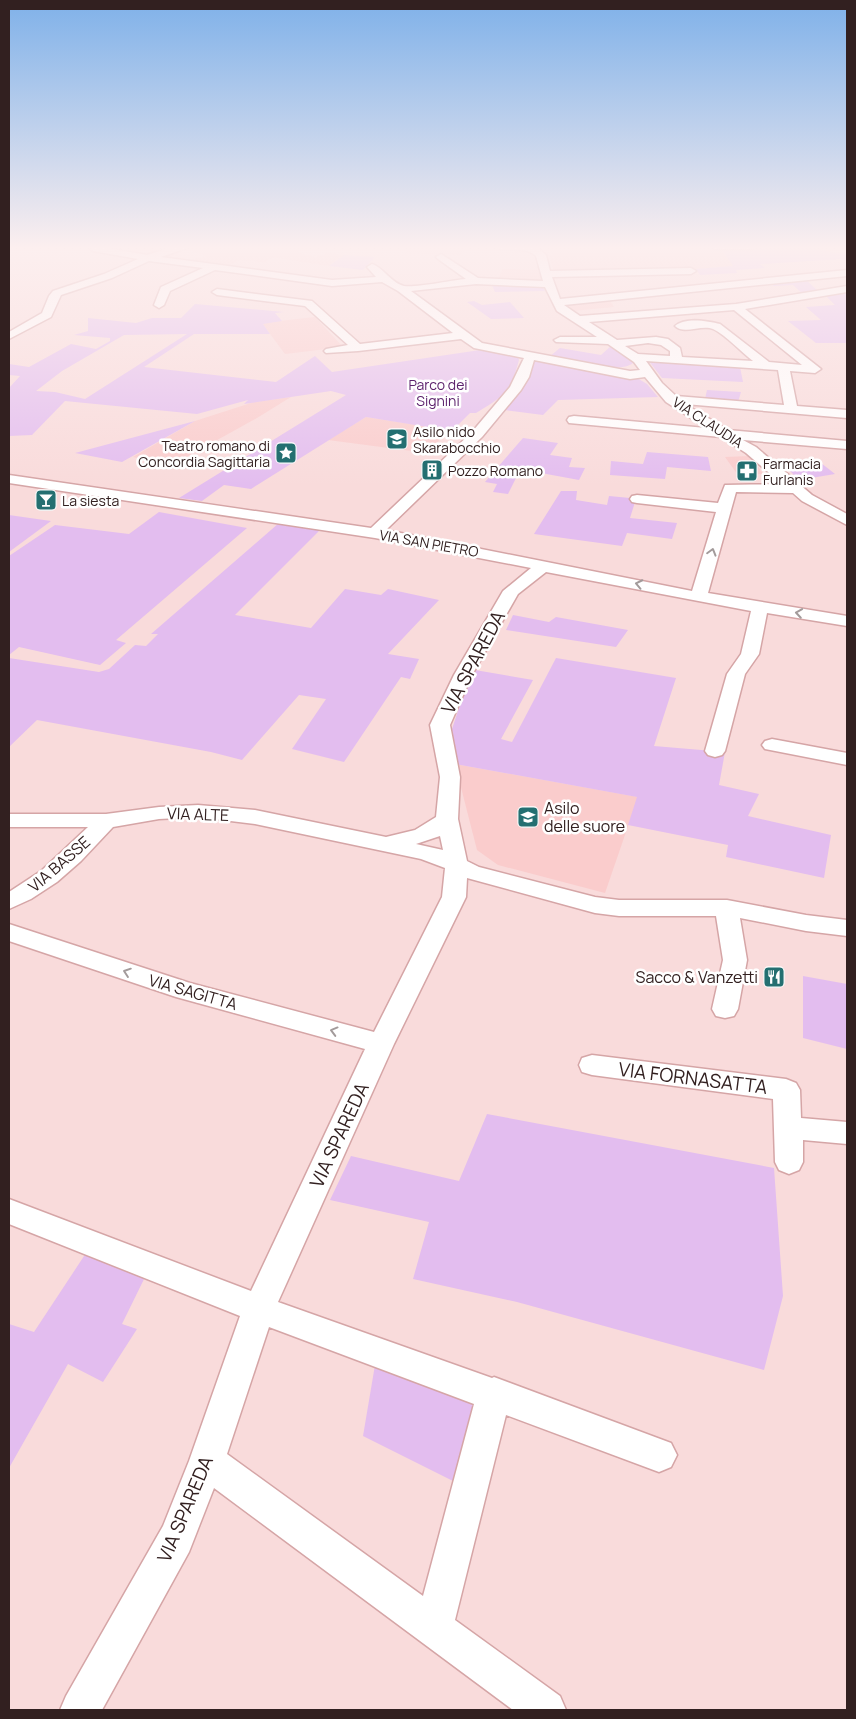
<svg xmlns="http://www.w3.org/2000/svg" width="856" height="1719" font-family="Manrope,sans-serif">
  <rect width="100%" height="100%" fill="#f9dbdb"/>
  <g fill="#facccc">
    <path d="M190,246H302L307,249L296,252L310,256L316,257L328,253L344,255L329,266L278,258H272L264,262L240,260L224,267L184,262L206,256L183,248Z"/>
    <path d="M412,246H467L461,255L406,253Z"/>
    <path d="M693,246H818L847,258L680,270L554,272L549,256L552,255L547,247Z"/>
    <path d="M502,269L540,270L543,282L478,279L474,276L499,278Z"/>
    <path d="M608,298L614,307L572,311L565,303Z"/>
    <path d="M315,317L343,347L285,354L262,323Z"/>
    <path d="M291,397L257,418L172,465L133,457L195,421L254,402Z"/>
    <path d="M366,417L449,430L427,453L328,440Z"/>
    <path d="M751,456L763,474L738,475L725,457Z"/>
    <path d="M455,764L638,797L605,893L498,865L477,850Z"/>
  </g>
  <g fill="#e3bdef" fill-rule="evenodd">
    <path d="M811,246L834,253L847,254V261L841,259L760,264L765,268L736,270L737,273L700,275L696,269L733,266L720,247Z"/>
    <path d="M344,255L375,257L363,270L329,266Z"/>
    <path d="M804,278L818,291L803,294L793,285L774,286L769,282Z"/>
    <path d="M491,283L542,286L545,291L495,292Z"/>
    <path d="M847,291V343H816L788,321L821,320L806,307L835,305L825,295Z"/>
    <path d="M474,301L482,305L510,302L524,318L491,319L467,302Z"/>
    <path d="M195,304L284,312L275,313L282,321L263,324L270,334H194L144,367L276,382L315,356L332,372L480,350L518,357L519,360C510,393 504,396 476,413H470L452,431L366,417L251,489L224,485L202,501L179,498L346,395L331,391L244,404L248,400L197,414L65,401L32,435L9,436V388L20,376L9,375V364L29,367L71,344L96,349L110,341V338L74,335L88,331V318L136,323L152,318H181ZM187,334L85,399L55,392L36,391L62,371L124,335Z"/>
    <path d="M611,346L627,355L633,363C619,375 567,360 549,357L560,348L601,355Z"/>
    <path d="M537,360L637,378L647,384L658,397L558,400L543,415L505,410C518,395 530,382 534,361Z"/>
    <path d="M648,360L740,367L743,382L662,378Z"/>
    <path d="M707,390L741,392L738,402L705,399Z"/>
    <path d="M195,421L122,462L75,453Z"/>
    <path d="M523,438L558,443L550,455L572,458L569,467L585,468L579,480L541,473L539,476L518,474L508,494L493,492L497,484L485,482Z"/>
    <path d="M647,452L708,457L711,471L667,467L665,479L610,475L611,461L643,464Z"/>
    <path d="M821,463L835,474L799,480L786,467Z"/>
    <path d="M561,491H577L576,500L607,505L609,496L630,498V501L635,502L630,518L677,523L672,539L627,533L622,546L534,534Z"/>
    <path d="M159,512L247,528L116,640L126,643L100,665L19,647L9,655V556L55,525L129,534Z"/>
    <path d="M9,515L51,521L9,552Z"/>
    <path d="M279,523L320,530L235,615L311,628L345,589L381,595L388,589L439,600L388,654L419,659L410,679L401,677L344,762L292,749L326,699L299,695L242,760L211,752L37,720L9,747V658L99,672L109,669L135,645L146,646L158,634H151Z"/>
    <path d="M513,615L549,622L556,617L628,630L616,647L506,630Z"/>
    <path d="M556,658L676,678L654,746L725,752L719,785L759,794L748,816L831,835L824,878L726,857L728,845L628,825L637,797L455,764L452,729L466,687L475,670L533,680L501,739L512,742Z"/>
    <path d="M803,976L847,984V1049L803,1038Z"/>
    <path d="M487,1114L774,1168L783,1296L764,1370L517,1302L413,1279L429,1222L330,1200L351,1156L459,1181Z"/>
    <path d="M92,1244L147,1273L122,1324L137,1329L103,1382L68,1364L9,1468V1324L34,1332Z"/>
    <path d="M375,1365L475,1400L455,1482L363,1436Z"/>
  </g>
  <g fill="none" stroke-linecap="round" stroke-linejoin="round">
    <g stroke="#d5a5a6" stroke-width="3">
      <g id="minor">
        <path d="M96,246L147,255L175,246H189L187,248L161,257L332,280L376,277L367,267L372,264C384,268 391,283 404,286C415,288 453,280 466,279L438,259L436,257L441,254L478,278L543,281L536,256C523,244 502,254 493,246L536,247L546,255L550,271L691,268L696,271L691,274L552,277L560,299L847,270V276L564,305L580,316L736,304L847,286V292L745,309L821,369L815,373L790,371L797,406L847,410V418L685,404L728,430L847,441V449L743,440L756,447L812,495L847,514V525L802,501L793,493L736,492L708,593L847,616V626L767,613L759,654L745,674L725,751L722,755L715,757L708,755L705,751L727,674L741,654L751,611L546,572L518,594L472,675L450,725L460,777L458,819L467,861L479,867L595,897L619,900H727L806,915L847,920V936L806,931L740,918L747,960L738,1009L734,1016L725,1018L716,1016L712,1009L723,960L716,916H619L595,913L467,878L466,897L394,1044L278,1302L492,1378L494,1377L671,1443L677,1455L671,1467L659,1472L506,1415L455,1620L560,1696L566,1710H513L214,1488L189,1552L102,1710H60L66,1696L163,1526L189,1461L240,1316L9,1224V1199L251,1291L365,1049L176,997L9,941V924L190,983L374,1032L442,897L445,868L421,859L255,824L198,817L159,819L113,827L81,861L57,882L31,899L9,909V892L41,871L88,827H9V814H106L159,807L198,805L255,810L386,837L415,830L436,817L440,777L430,725L454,675L503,591L531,568L375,538L9,483V475L371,528L472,432L510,387L524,358L474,348L461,339L358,351L326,353L324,351L326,349L348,345L305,306L217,295L212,292L217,289L312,301L360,344L453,333L398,291L382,282L332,286L215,270L170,291L164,305L159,308L154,305L161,287L203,268L149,261L112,278L61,295L51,317L9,339V332L42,313L49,296L53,291L104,274L138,259L93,251L91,249ZM476,284L545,287L557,311L597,337H560L554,340L556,342L608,344L634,362L640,370L630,371L482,343L411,291ZM734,310L802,365L769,362L720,324C708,321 685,317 675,326C684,335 702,324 713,329C726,335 741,352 753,361L682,357L680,348L668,339L656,337L617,340L589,322ZM648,343L661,345L670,351V356L638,354L625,346ZM534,360L630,379L645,377L666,402L706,428L574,416L569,417L567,420L569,423L721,437L746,453L782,484L725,485L718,503L637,495L632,496L630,499L632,502L637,503L716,512L692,591L386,530L482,437L521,390L529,377ZM646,361L778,370L784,405L676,396L662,383ZM440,836L443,850L416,844ZM269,1327L474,1404L423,1596L227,1454Z"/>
        <path d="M709,246H757L752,249H714Z"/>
        <path d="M772,739L847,753V765L765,749L762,745L765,741Z"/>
        <path d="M592,1055L786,1079L796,1083L800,1090L801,1118L847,1122V1144L803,1140V1162L799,1170L789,1174L779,1170L775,1162L773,1099L592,1075L582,1072L579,1065L582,1058Z"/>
      </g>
    </g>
    <use href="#minor" fill="#fff" fill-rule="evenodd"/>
  </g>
  <defs><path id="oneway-chevron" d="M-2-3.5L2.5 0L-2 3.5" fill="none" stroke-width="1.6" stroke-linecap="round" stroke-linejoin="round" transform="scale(1.25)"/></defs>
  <g stroke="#a39b9b">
    <use href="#oneway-chevron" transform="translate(712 552) rotate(-74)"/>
    <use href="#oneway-chevron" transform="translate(639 584) rotate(-168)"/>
    <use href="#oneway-chevron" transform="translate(799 613) rotate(-171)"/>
    <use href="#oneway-chevron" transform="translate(127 972) rotate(-161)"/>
    <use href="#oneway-chevron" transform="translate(334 1031) rotate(-165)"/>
  </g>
  <linearGradient id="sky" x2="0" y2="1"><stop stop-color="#7fb1e9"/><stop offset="0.51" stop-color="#fcefef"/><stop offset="1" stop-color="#fcefef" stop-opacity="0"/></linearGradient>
  <rect width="856" height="486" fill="url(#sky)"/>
  <defs>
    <g id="school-square" transform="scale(1.125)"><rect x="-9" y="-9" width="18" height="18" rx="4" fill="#246f71" stroke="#fff"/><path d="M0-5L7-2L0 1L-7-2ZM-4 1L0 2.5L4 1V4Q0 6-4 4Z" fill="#fff"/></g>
    <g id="sight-square" transform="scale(1.125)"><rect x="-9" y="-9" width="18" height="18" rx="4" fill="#246f71" stroke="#fff"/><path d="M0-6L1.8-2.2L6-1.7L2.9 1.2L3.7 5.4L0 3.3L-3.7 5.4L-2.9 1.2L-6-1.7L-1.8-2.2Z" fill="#fff"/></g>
    <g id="building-square" transform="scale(1.125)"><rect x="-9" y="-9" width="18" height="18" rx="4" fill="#246f71" stroke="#fff"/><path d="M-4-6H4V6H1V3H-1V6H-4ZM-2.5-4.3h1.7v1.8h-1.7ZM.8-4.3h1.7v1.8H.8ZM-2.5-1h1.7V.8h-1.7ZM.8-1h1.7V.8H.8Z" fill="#fff"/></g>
    <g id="pharmacy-square" transform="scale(1.125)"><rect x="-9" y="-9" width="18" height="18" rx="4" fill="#246f71" stroke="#fff"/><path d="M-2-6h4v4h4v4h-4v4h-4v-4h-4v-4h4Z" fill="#fff"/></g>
    <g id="bar-square" transform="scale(1.125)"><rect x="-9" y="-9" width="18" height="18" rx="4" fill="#246f71" stroke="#fff"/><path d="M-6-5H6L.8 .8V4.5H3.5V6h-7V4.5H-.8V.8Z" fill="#fff"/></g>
    <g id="restaurant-square" transform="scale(1.125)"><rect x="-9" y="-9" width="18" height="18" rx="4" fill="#246f71" stroke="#fff"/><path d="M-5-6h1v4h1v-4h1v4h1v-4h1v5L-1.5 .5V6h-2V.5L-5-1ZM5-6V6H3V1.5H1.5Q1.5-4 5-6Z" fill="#fff"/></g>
  </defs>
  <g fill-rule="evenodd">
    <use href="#school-square" x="397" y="439"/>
    <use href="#sight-square" x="286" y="453"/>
    <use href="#building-square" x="432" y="470"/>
    <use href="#pharmacy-square" x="747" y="471"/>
    <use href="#bar-square" x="46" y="500"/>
    <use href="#school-square" x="528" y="817"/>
    <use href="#restaurant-square" x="774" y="977"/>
  </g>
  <g text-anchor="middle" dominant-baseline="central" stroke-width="5" stroke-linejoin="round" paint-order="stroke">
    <g font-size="14" fill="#5d236d" stroke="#fff">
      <text x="438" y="384">Parco dei<tspan x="438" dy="16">Signini</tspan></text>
    </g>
    <g font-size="14" fill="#322020" stroke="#fff">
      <text transform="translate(708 422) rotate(33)">VIA CLAUDIA</text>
      <text transform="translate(429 543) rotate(10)">VIA SAN PIETRO</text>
    </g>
    <g font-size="14" fill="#322020" stroke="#fff" text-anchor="start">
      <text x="413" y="431">Asilo nido<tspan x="413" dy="16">Skarabocchio</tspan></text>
      <text x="270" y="445" text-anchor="end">Teatro romano di<tspan x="270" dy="16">Concordia Sagittaria</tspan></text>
      <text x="763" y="463">Farmacia<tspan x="763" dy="16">Furlanis</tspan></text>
      <text x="448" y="470">Pozzo Romano</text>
      <text x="62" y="500">La siesta</text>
    </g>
    <g font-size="16" fill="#322020" stroke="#fff" text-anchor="start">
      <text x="544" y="808">Asilo<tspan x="544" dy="18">delle suore</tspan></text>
      <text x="758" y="977" text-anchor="end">Sacco &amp; Vanzetti</text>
    </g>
    <g font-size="16" fill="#322020" stroke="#fff">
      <text transform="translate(198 814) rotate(2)">VIA ALTE</text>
      <text transform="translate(59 864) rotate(-41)">VIA BASSE</text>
      <text transform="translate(193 992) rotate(16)">VIA SAGITTA</text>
    </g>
    <g font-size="19" fill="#322020" stroke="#fff">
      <text transform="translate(473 662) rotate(-62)">VIA SPAREDA</text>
      <text transform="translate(693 1078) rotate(7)">VIA FORNASATTA</text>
      <text transform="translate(339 1135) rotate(-65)">VIA SPAREDA</text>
      <text transform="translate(185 1509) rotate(-67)">VIA SPAREDA</text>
    </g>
  </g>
  <rect width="856" height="1719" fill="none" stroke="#322020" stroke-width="20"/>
</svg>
